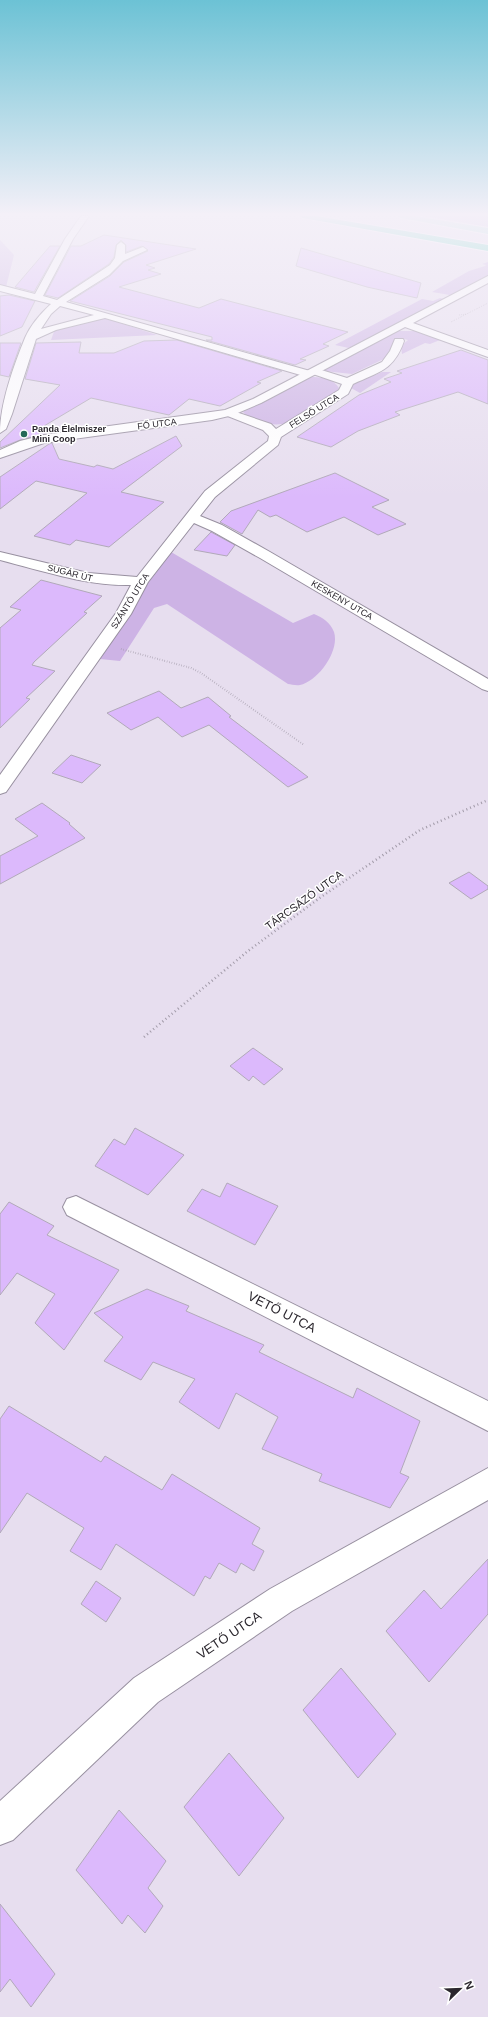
<svg xmlns="http://www.w3.org/2000/svg" width="488" height="2017" font-family="Helvetica,sans-serif">
  <rect width="100%" height="100%" fill="#e7deef"/>
  <g fill="#cdb3e5">
    <path d="M424,216H488V227L425,216Z"/>
    <path d="M0,240L14,255L6,287L0,286Z"/>
    <path d="M488,262V276L450,295L432,292L469,271L485,266L486,265L482,264Z"/>
    <path d="M440,298L444,299L349,348L335,345L422,299L433,301Z"/>
    <path d="M105,318L157,335L51,340L55,329Z"/>
    <path d="M396,331H416L440,340L430,344L425,343L402,354L401,346L408,340L400,338L394,341L388,357L352,374L324,371V368Z"/>
    <path d="M382,372H391L360,393L351,388V385Z"/>
    <path d="M311,377C321,377 334,379 339,388L337,392C327,399 296,421 287,423C273,427 252,422 243,412Z"/>
    <path d="M171,552L293,623L314,614C323,618 330,622 334,632C340,651 318,681 300,685C296,686 291,684 288,684L167,604L154,608L120,661L100,659L149,581Z"/>
  </g>
  <g fill="#dcb9fc" stroke="#b1a9b9">
    <path d="M104,235L196,249L146,265L155,268L148,270L161,274L119,287L199,308L221,299L348,332L323,344L329,346L300,359L306,360L295,365L206,340H212V337L70,301L110,276L124,262L148,251L142,246L126,252V245L121,240L116,245L114,257L109,264L58,298L45,295L71,246H81Z"/>
    <path d="M50,246H60L34,292L15,287Z"/>
    <path d="M301,248L421,283L417,298L367,287L296,266Z"/>
    <path d="M9,295L35,301L22,327L0,336V296Z"/>
    <path d="M177,340L282,371L257,382L261,383L220,406L189,399L169,415L91,398L44,426L47,433L20,440L0,448V442L60,385L25,379L36,343L81,342L79,353H114L144,341Z"/>
    <path d="M0,343H21L9,377L0,375Z"/>
    <path d="M461,350L488,360V404L458,392L395,412L400,415L358,431L331,447L297,437L359,395L391,382L384,379L402,373L397,371Z"/>
    <path d="M176,436L182,446L121,492L164,502L109,547L76,540L70,545L34,536L87,493L36,481L0,509V477L49,444L52,443L59,459L94,467L97,465L113,469Z"/>
    <path d="M335,473L389,500L372,507L406,524L378,535L344,517L307,532L276,515L270,517L258,510L242,534L220,522L231,511Z"/>
    <path d="M211,532L235,545L227,556L194,550Z"/>
    <path d="M41,580L102,596L84,612L87,613L34,662L32,665L55,671L26,698L30,699L0,728V628L21,610L10,607Z"/>
    <path d="M159,691L181,708L208,697L231,716L229,717L308,777L288,787L209,725L182,737L158,717L131,730L107,713Z"/>
    <path d="M71,755L101,765L82,783L52,773Z"/>
    <path d="M42,803L70,823L69,824L85,838L0,884V856L38,836L15,819Z"/>
    <path d="M469,872L488,886V889L471,899L449,883Z"/>
    <path d="M253,1048L283,1069L264,1085L253,1076L249,1081L230,1066Z"/>
    <path d="M135,1128L184,1155L148,1195L95,1166L114,1139L125,1145Z"/>
    <path d="M227,1183L278,1206L255,1245L187,1211L202,1189L220,1197Z"/>
    <path d="M9,1202L54,1226L47,1235L119,1270L64,1350L35,1323L55,1294L17,1273L0,1295V1214Z"/>
    <path d="M147,1289L189,1306L186,1311L264,1345L259,1352L353,1398L357,1388L420,1421L400,1473L409,1477L390,1508L319,1481L322,1474L262,1449L278,1417L236,1393L219,1429L179,1402L195,1379L153,1362L141,1380L104,1361L123,1337L94,1313Z"/>
    <path d="M9,1406L101,1462L105,1456L162,1490L172,1474L260,1528L252,1544L264,1551L254,1571L241,1563L236,1573L219,1563L210,1579L205,1576L194,1596L116,1544L101,1570L70,1551L84,1528L27,1493L0,1533V1419Z"/>
    <path d="M488,1559V1614L429,1682L386,1631L424,1590L441,1609Z"/>
    <path d="M96,1581L121,1598L106,1622L81,1604Z"/>
    <path d="M341,1668L396,1734L358,1778L303,1710Z"/>
    <path d="M229,1753L284,1818L239,1876L184,1807Z"/>
    <path d="M119,1810L166,1861L148,1888L163,1906L145,1933L128,1915L122,1924L76,1870Z"/>
    <path d="M0,1904L55,1974L31,2007L10,1979L0,1992Z"/>
  </g>
  <g fill="none" stroke-linecap="round" stroke-linejoin="round">
    <g stroke="#9890a0" stroke-width="2">
      <g id="street">
        <path d="M81,216H89L73,239L43,296L57,300L110,265L115,258L117,245L121,242L125,245V254L143,247L147,250L123,261L109,275L66,302L310,371L315,368L347,378L382,362L390,351L395,339H403L404,341C394,370 379,372 353,384L348,394L281,437L278,445L215,497L200,516L222,525L270,552L488,679V691L482,689L260,558L212,531L194,523L148,582L131,614L6,792L0,794V775L116,613L131,585C87,586 43,571 0,560V552L88,573L137,577L205,491L268,441L269,436L263,430L225,415L223,413L225,411H233L271,424L276,429L339,390L342,384L313,374L308,377L304,376L105,318L56,330L36,339L12,414L6,429L0,433C0,403 14,365 25,338C30,326 41,313 51,304L0,291V285L35,294L65,239ZM60,306L94,315L41,329L51,314Z"/>
        <path d="M76,1196L488,1401V1431L67,1215L63,1207L67,1199Z"/>
        <path d="M488,1468V1500L292,1611L158,1702L13,1840L0,1845V1801L134,1678L270,1589Z"/>
      </g>
    </g>
    <g stroke="#9890a0" stroke-width="2">
      <path id="secondary" d="M488,276V283L413,323L488,350V357L405,327L261,403L233,415L212,420L44,443L0,458V450L20,441L44,435L225,410L253,399Z"/>
    </g>
    <g stroke="#fff" stroke-width="2">
      <path id="primary" d="M397,216H414L488,228V234L401,218Z"/>
    </g>
    <g stroke="#fff" stroke-width="2">
      <path id="highway" d="M299,216H316L488,245V251L303,218Z"/>
    </g>
    <g stroke="#a29ba9" stroke-width="1" stroke-dasharray="0.5 1.5" stroke-linecap="butt">
      <path d="M459,315L467,314"/>
      <path d="M451,322L488,303"/>
    </g>
    <path stroke="#a29ba9" stroke-width="2" stroke-dasharray="0.5 2" stroke-linecap="butt" d="M121,649L191,668L201,673L304,745"/>
    <path stroke="#a29ba9" stroke-width="2.5" stroke-dasharray="1 3" stroke-linecap="butt" d="M144,1037L248,951L321,897L420,830L488,800"/>
    <use href="#street" fill="#fff" fill-rule="evenodd"/>
    <use href="#secondary" fill="#fff" fill-rule="evenodd"/>
    <use href="#primary" fill="#8ee5d2" fill-rule="evenodd"/>
    <use href="#highway" fill="#43d4b4" fill-rule="evenodd"/>
  </g>
  <linearGradient id="sky" x2="0" y2="1"><stop stop-color="#6cc2d5"/><stop offset="0.43" stop-color="#f4f0f8"/><stop offset="1" stop-color="#f4f0f8" stop-opacity="0"/></linearGradient>
  <rect width="488" height="498" fill="url(#sky)"/>
  <circle fill="#256858" stroke="#fff" stroke-width="1.5" cx="24" cy="434" r="4"/>
  <g text-anchor="middle" dominant-baseline="central" stroke-width="3" stroke-linejoin="round" paint-order="stroke">
    <g font-size="9" fill="#2b272e" stroke="#fff">
      <text transform="translate(314 411) rotate(-32)">FELSŐ UTCA</text>
      <text transform="translate(157 424) rotate(-7)">FŐ UTCA</text>
      <text transform="translate(70 573) rotate(14)">SUGÁR ÚT</text>
      <text transform="translate(342 600) rotate(30)">KESKENY UTCA</text>
      <text transform="translate(130 601) rotate(-58)">SZÁNTÓ UTCA</text>
    </g>
    <g font-size="9" font-weight="bold" fill="#2b272e" stroke="#fff" text-anchor="start">
      <text x="32" y="429">Panda Élelmiszer<tspan x="32" dy="10">Mini Coop</tspan></text>
    </g>
    <g font-size="11" fill="#2b272e" stroke="#fff">
      <text transform="translate(304 900) rotate(-36)">TÁRCSÁZÓ UTCA</text>
    </g>
    <g font-size="13" fill="#2b272e" stroke="#fff">
      <text transform="translate(282 1312) rotate(27)">VETŐ UTCA</text>
      <text transform="translate(229 1635) rotate(-34)">VETŐ UTCA</text>
    </g>
  </g>
  <g transform="translate(460 1989) rotate(67)" stroke="#ffffff" stroke-width="3" paint-order="stroke">
  <path d="M0-3L7 15L0 10L-7 15Z" fill="#2b272e"/>
  <text y="-6" font-size="11" font-weight="bold" text-anchor="middle" fill="#2b272e">N</text>
  </g>
</svg>
